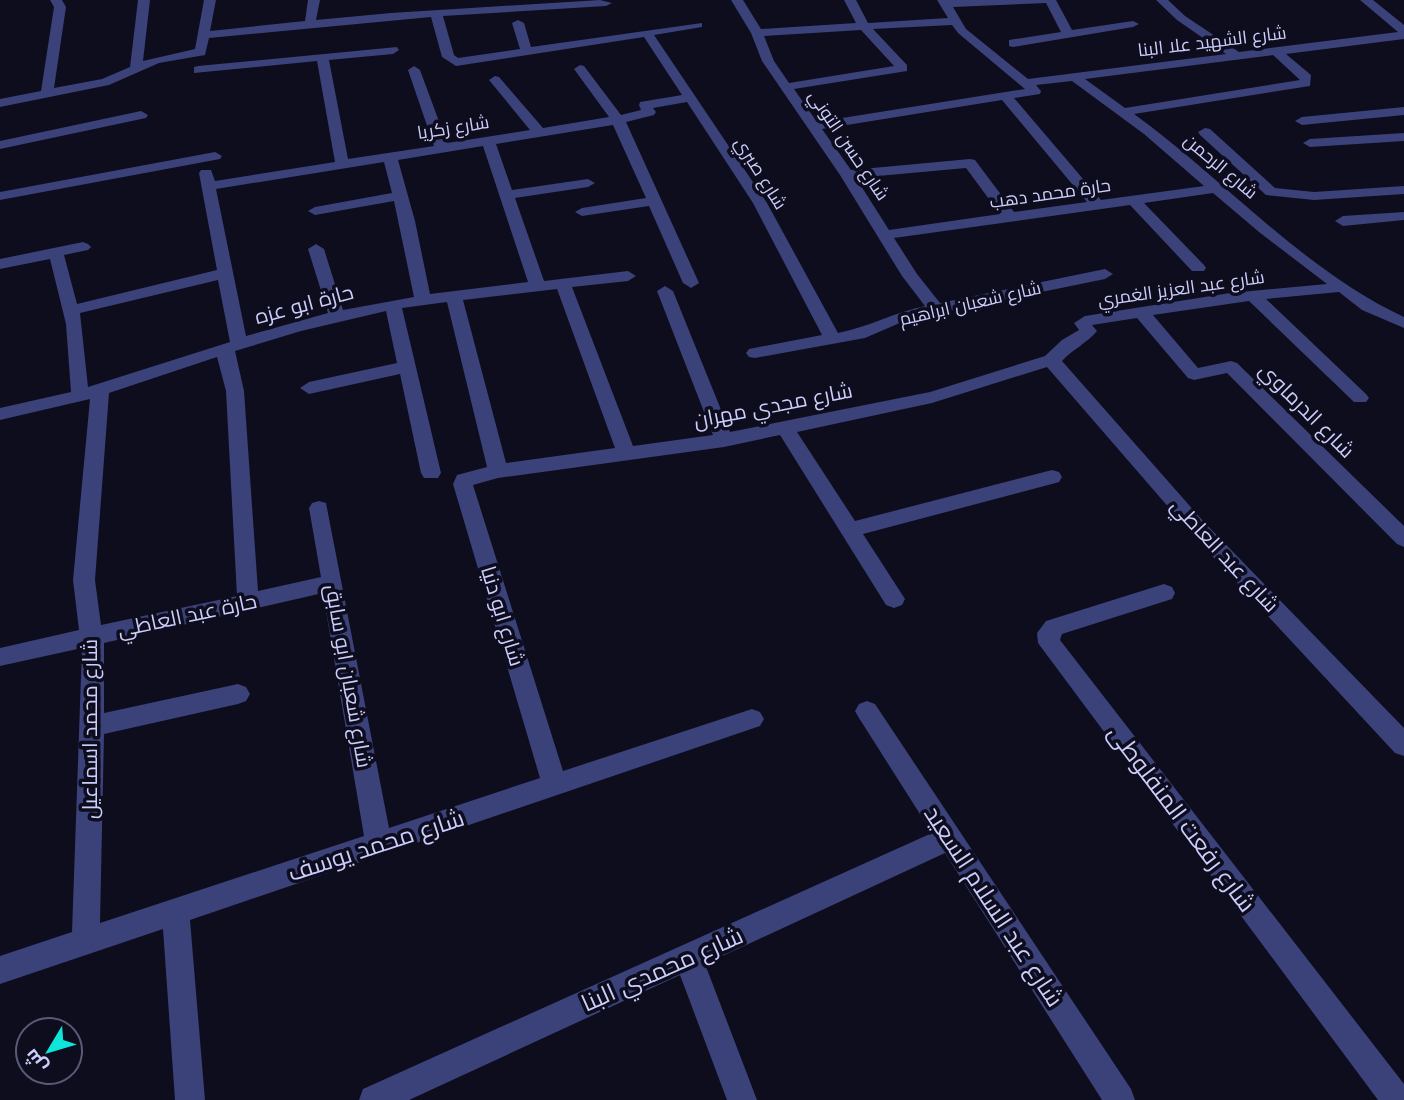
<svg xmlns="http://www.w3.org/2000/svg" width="1404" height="1100" font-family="Poppins,Cairo,sans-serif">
  <rect width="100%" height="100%" fill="#0d0d1d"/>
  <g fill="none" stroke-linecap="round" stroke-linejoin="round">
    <g fill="#3b4179" fill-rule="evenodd">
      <path d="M50,0H62L66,7L54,88L102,79L130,67L138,0H150L143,61L195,49L204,0H216L210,31L305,21L308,0H320L316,20L391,13L600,0L612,3L606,6L443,16L454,55L458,58L520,49L512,23L518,20L524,23L531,47L702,23V27L654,35L767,203L838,333C869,327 895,312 925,306L902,276L840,175L762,61L751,33L731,0H743L761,29L856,23L844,0H856L868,23L948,18L937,0H1056L1072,30L1133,21L1139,24L1133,27L1013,47L1009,46V40L1061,32L1046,3L953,7L966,29L1028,79L1226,54L1177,20L1156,0H1168L1185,16L1239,52L1398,32L1360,0H1373L1404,25V39L1286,54L1311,75L1310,86L1134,114C1223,178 1303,270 1404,317V328L1362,310L1339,292L1266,299L1366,394L1369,398L1366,402H1354L1249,301L1153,315L1198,368L1231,361L1237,363L1404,526V547L1397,544L1227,373L1194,380L1188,378L1137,318L1092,325L1097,331C1087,343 1072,350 1062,361L1204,522L1404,728V756L1395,753L1190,532L1047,367L932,403L797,432L855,521L1052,470L1059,472L1062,477L1059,482L1052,484L863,534L905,599L902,605L894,608L886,605L780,435L724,447L498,478L473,485L563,771L752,709L760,712L764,719L760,726L190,920L205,1100H175L163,929L0,984V956L72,932L82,648L0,666V648L79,630L73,580L90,399L0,420V408L71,392L66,324L50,259L0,269V259L83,242L88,244L91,247L88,250L64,255L77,304L217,270L199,173L201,170H211L215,181L335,162L317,61L194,73V67L198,66L397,47L399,50L393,54L329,60L348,159L434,146L408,70L414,66L420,70L447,143L530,130L489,80L495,76L499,77L543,128L609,117L574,69L580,65L584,66L621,115L641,110L639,105L640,102L682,95L644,37L456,66L442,57L431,17L209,38L205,55L159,63L109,85L0,107V99L41,91L54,7ZM952,25L958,33L1025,89L817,122L794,89L907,71V65L873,29ZM861,30L894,66L789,83L774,61L764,36ZM1273,55L1300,80L1125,108L1085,79ZM1072,81L1144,134L1204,186L1101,200L1014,98L1040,94L1041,91L1036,85ZM1002,100L1087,202L1014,212L975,160L970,159L851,170L822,129ZM687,102L753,203L822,335L749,349L746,353L749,357L755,358L865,338L909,319L1105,279L1113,274L1105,269L940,303L917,274L894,238L1130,205L1192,271H1204L1206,268L1204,265L1144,203L1213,193L1259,232L1327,284L1230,293L1085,316L1074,323L1079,330L1062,340L1045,356L930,392L730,432L673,291L665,286L657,291L713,435L633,446L572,287L628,281L636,276L628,271L544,281L515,198L588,187L595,183L588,179L512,190L496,144L613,125L646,198L582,208L575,212L582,216L649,206L683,283L691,288L699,283L626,122L654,115L656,112L653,108ZM483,146L528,282L430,294L415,221L398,160ZM384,162L392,193L315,207L308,211L315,215L394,201L414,297L343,310L324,249L316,244L308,249L328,313L246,336L216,189ZM966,168L1000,214L889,230L856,178ZM218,280L230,342L88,387L80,313ZM557,289L615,448L506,463L463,300ZM447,302L487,467L457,475L453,484L540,778L389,828L326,503L319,501L312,503L309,508L321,577L258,591L244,391L235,351L301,331L386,311L397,363L309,382L300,388L309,394L400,374L421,473L424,478H438L441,473L402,308ZM217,357L226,391L237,596L101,625L95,580L109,393ZM323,593L364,836L100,923L104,734L238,704L246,701L250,694L246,687L238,684L104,713V643Z"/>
      <path d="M1404,107V115L1302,125L1295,121L1302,117Z"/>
      <path d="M141,111L148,115L146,118L0,149V141Z"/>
      <path d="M1205,128L1210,129L1275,188L1314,192L1404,186V194L1314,200L1266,195L1200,135L1198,132Z"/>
      <path d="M1404,133V141L1310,147L1303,143L1310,139Z"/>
      <path d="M215,152L222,156L220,159L0,200V192Z"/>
      <path d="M1404,212V220L1343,226L1335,221L1343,216Z"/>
      <path d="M1164,584L1172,587L1175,593L1172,599L1062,634L1060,640L1404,1084V1100H1378L1038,643L1037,633L1046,621Z"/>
      <path d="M867,701L875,704L1131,1089L1135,1100H1102L945,853L705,964L757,1100H727L680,975L409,1100H359L363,1089L932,833L859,718L855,711L859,704Z"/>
    </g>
  </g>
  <g text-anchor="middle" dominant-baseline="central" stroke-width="7" stroke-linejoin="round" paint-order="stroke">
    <g font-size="18" fill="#cccdfc" stroke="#0d0d1d">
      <text transform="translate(1212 41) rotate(-7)">شارع الشهيد علا البنا</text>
      <text transform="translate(453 127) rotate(-9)">شارع زكريا</text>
      <text transform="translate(849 145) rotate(56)">شارع حسن التوني</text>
      <text transform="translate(1221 166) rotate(40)">شارع الرحمن</text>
      <text transform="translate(761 173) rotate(58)">شارع صبري</text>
      <text transform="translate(1050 193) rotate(-8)">حارة محمد دهب</text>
      <text transform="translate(1181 288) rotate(-8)">شارع عبد العزيز الغمري</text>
      <text transform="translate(970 303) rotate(-13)">شارع شعبان ابراهيم</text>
    </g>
    <g font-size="21" fill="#cccdfc" stroke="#0d0d1d">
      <text transform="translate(304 304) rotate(-15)">حارة ابو عزه</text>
      <text transform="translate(773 405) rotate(-11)">شارع مجدي مهران</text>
      <text transform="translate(1307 410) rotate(45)">شارع الدرماوي</text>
      <text transform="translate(1225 555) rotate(47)">شارع عبد العاطي</text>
      <text transform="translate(187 615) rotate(-12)">حارة عبد العاطي</text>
      <text transform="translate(503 616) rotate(73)">شارع ابو دنيا</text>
      <text transform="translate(349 676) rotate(80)">شارع شعبان ابو سابق</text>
      <text transform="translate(89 729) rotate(-90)">شارع محمد اسماعيل</text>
    </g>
    <g font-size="24" fill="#cccdfc" stroke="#0d0d1d">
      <text transform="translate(1182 818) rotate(53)">شارع رفعت المنفلوطى</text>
      <text transform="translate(376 845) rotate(-18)">شارع محمد يوسف</text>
      <text transform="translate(994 906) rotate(57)">شارع عبد السلام السعيد</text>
      <text transform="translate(662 969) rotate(-24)">شارع محمدي البنا</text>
    </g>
  </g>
  <g transform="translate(49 1051) rotate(232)"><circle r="33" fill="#0d0d1d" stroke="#595a76" stroke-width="2"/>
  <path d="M0-5L12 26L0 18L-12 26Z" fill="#0ee5db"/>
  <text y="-10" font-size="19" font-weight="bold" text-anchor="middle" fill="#cccdfc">ش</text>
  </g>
</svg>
